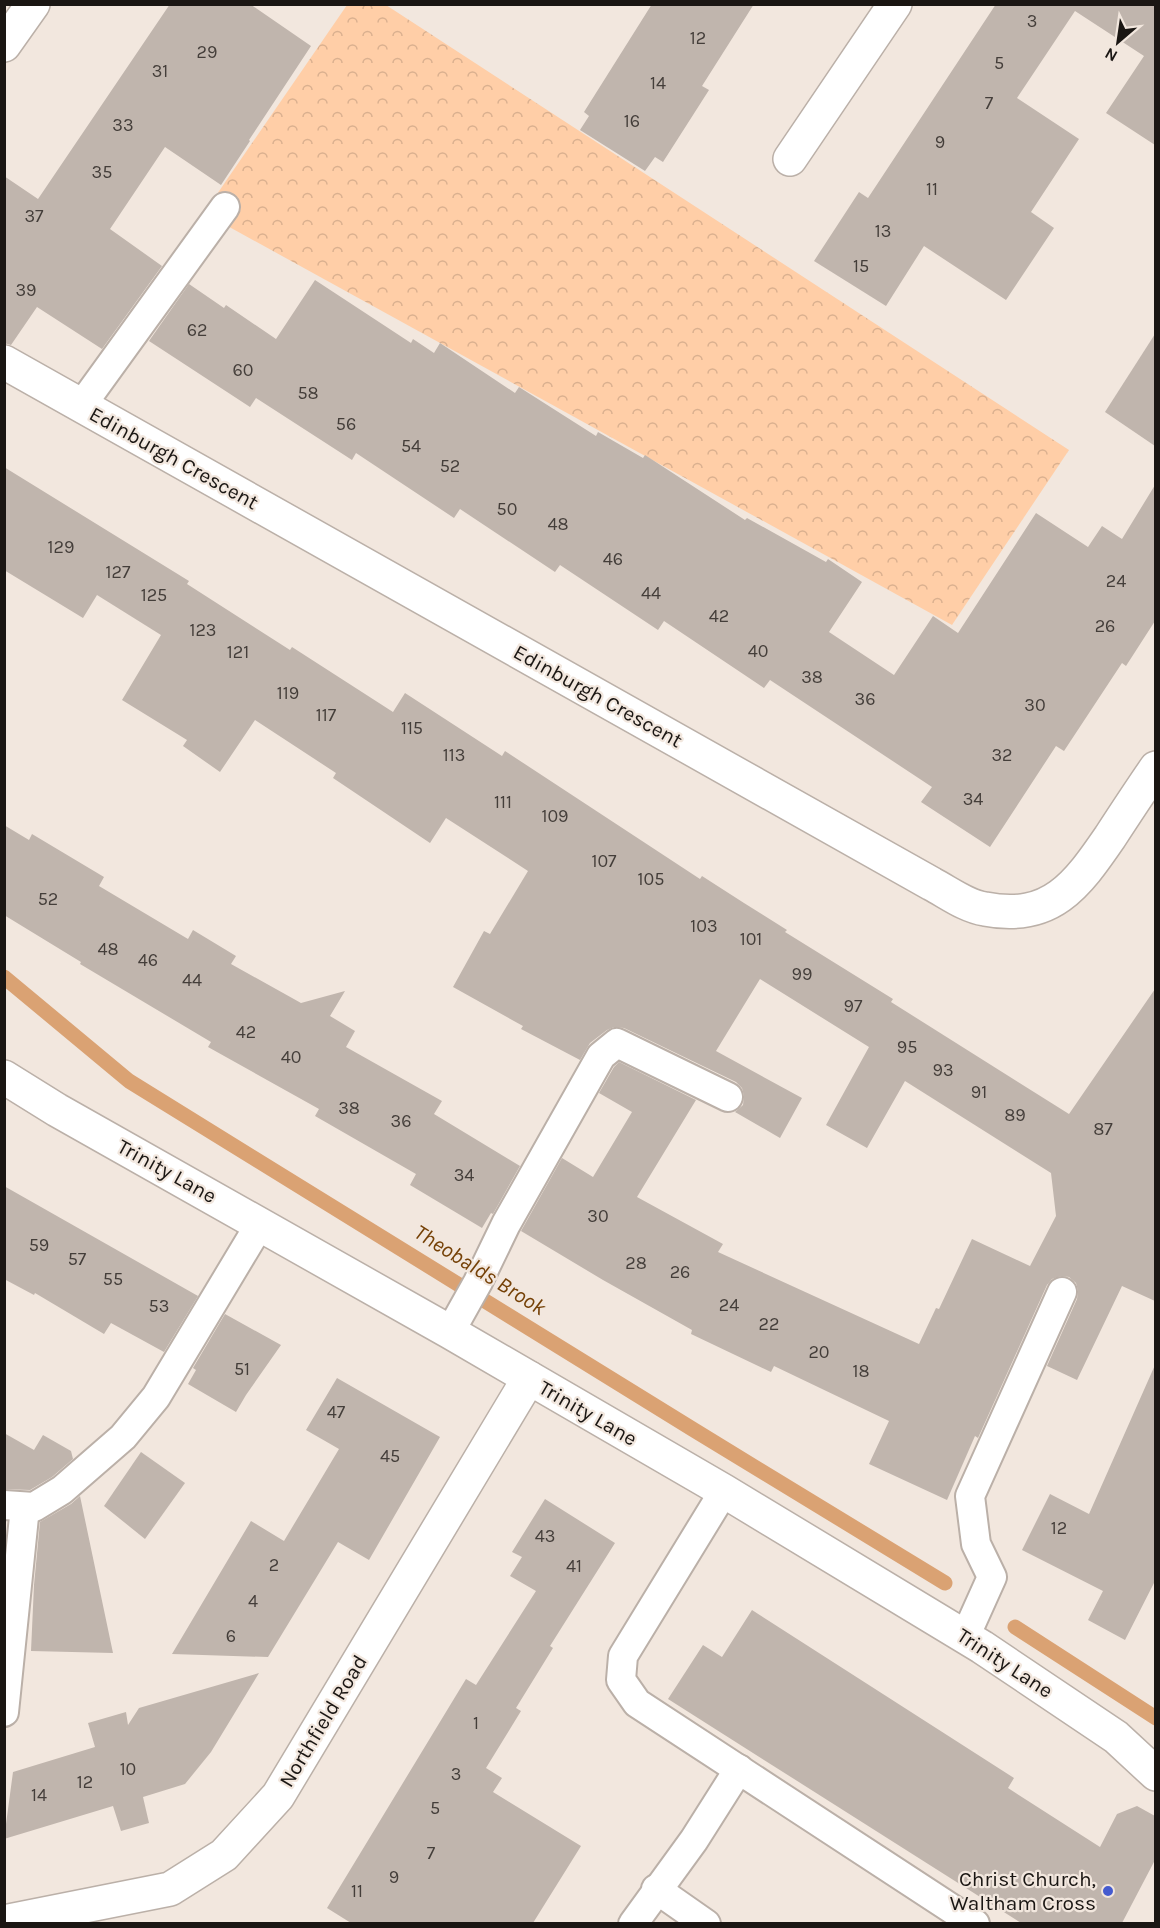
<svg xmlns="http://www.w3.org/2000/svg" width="1160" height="1928" font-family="Karla,sans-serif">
  <defs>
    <pattern id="park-crowns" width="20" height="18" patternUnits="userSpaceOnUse" patternTransform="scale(1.5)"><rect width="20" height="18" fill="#ffcea7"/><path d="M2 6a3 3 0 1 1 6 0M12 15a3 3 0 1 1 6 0" fill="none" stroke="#dab08f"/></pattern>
  </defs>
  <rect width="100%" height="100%" fill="#f2e7de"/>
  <path fill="url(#park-crowns)" d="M347,5H386L1069,450L952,625L204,213Z"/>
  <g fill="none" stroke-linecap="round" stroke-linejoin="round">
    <g stroke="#daa273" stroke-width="15">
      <path d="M4,977L129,1081L694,1430L945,1583"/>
      <path d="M1015,1627L1156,1718"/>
    </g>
  </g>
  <g fill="#c0b5ad">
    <path d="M170,4H250L311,46L249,140L250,141L221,185L165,147L110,229L162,266L102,349L37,307L11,345L4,343V176L38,199Z"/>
    <path d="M652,4H754L702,86L709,90L663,162L655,157L645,171L580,130L589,116L584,112Z"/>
    <path d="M996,4H1155V145L1106,113L1144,56L1075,11L1017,98L1079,139L1031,212L1054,228L1006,300L924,246L886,306L814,261L859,192L868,198Z"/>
    <path d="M315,280L411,343L413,339L434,353L440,343L515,393L519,387L596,436L598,432L643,458L645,455L745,520L747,518L826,562L828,559L862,582L829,632L894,675L933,616L958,633L1036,513L1088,547L1102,526L1122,539L1155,485V621L1126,666L1122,663L1064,751L1056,746L990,847L921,802L932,787L770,680L764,688L664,621L658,630L560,565L555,572L460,509L454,518L356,453L352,460L256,398L250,407L149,341L189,284L224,308L226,305L276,339Z"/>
    <path d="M1155,334V446L1105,412Z"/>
    <path d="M4,467L189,581L187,584L290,650L292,647L393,712L405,693L502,756L505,751L700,879L702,876L744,903L787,930L785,932L893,999L891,1002L1069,1114L1155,989V1301L1122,1286L1077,1380L1047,1366L1077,1299L1078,1291L1076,1283L1069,1277L1061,1276L1052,1279L1047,1285L978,1438L975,1436L947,1500L869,1464L889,1421L774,1366L771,1372L691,1334L692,1330L603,1280L521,1231L562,1158L593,1177L632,1112L599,1093L614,1067L619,1062L696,1100L637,1197L723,1244L718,1252L919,1344L936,1308L939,1309L972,1239L1030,1266L1056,1216L1051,1173L905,1081L867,1148L826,1125L869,1047L760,979L716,1051L802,1098L780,1138L735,1112L743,1105L744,1096L742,1088L736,1082L624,1028L614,1027L607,1030L590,1043L580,1060L521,1029L523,1026L453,987L484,931L490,934L528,871L446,818L430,843L333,778L336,773L255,720L220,772L183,746L187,740L122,700L161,635L97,595L83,618L4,570Z"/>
    <path d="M4,825L29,840L32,834L104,877L99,886L188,939L193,930L236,956L231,964L301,1003L345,991L330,1016L355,1031L346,1047L442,1101L434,1114L520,1166L493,1214L491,1213L482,1228L410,1185L416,1174L315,1116L319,1109L208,1047L211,1042L80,964L81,962L4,915Z"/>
    <path d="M4,1186L198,1296L164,1352L111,1323L104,1334L35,1293L34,1295L4,1279Z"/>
    <path d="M225,1314L281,1345L246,1395L236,1412L188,1384L196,1370L193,1368Z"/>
    <path d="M1155,1365V1581L1125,1640L1088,1620L1103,1591L1022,1550L1050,1494L1089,1514Z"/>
    <path d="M337,1378L440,1437L369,1560L338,1542L268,1657L172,1654L251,1521L284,1541L339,1449L306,1430Z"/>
    <path d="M4,1433L34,1450L43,1435L71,1451L73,1459L52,1477L30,1490L4,1489Z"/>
    <path d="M141,1452L185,1483L145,1539L104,1506Z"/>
    <path d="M80,1496L113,1653L31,1651L34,1585L40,1522L71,1504Z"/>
    <path d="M545,1499L615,1543L550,1646L553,1648L516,1708L521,1711L486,1768L502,1778L493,1792L581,1846L533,1923H351L327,1908L466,1679L476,1685L536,1591L510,1576L522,1557L512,1552Z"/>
    <path d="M752,1610L1014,1778L1008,1788L1100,1847L1117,1814L1137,1806L1155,1816V1860L1122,1923H1021L668,1699L703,1645L722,1657Z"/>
    <path d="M259,1673L211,1752L185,1784L143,1797L149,1823L121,1831L113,1806L4,1839L13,1772L95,1747L88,1723L126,1712L128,1725L139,1708Z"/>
  </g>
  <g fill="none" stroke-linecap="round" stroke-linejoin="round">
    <g stroke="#bbb0a8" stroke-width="32">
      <g id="lane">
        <path d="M81,406L225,207"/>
        <path d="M450,1332L478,1282L506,1224L601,1056L617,1043L728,1097"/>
        <path d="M724,1491L623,1656L621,1680L637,1703L975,1924"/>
        <path d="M4,1505L34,1507L62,1490L123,1437L156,1397L260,1224"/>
        <path d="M965,1637L992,1577L976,1544L970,1496L1062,1292"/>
        <path d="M4,1712L25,1507"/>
        <path d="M656,1889L706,1924"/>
        <path d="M633,1924L694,1840L739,1769"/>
      </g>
    </g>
    <g stroke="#bbb0a8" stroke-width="36">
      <g id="street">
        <path d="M4,45L33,4"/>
        <path d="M790,159L895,4"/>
        <path d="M4,362L932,884C949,893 966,906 985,909C1051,922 1077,885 1110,837C1125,814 1140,791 1156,768"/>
        <path d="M4,1077L57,1110L450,1332L724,1491L982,1647L1116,1737L1156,1774"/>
        <path d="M4,1922L170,1889L224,1855L278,1796L529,1378"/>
      </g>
    </g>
    <use href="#lane" stroke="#fff" stroke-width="28"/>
    <use href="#street" stroke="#fff" stroke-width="33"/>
  </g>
  <circle fill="#455bcf" stroke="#f2e7de" stroke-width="2" cx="1108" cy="1891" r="6"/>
  <g text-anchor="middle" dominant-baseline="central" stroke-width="4.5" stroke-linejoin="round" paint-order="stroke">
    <g font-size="18" fill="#443e3a">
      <text x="1032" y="21">3</text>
      <text x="698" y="38">12</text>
      <text x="207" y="52">29</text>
      <text x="999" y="63">5</text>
      <text x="160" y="71">31</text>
      <text x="658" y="83">14</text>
      <text x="989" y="103">7</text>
      <text x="632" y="121">16</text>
      <text x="123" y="125">33</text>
      <text x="940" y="142">9</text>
      <text x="102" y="172">35</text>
      <text x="932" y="189">11</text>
      <text x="34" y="216">37</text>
      <text x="883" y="231">13</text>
      <text x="861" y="266">15</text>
      <text x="26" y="290">39</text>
      <text x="197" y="330">62</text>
      <text x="243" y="370">60</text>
      <text x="308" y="393">58</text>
      <text x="346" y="424">56</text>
      <text x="411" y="446">54</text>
      <text x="450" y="466">52</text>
      <text x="507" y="509">50</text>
      <text x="558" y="524">48</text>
      <text x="61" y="547">129</text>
      <text x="613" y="559">46</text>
      <text x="118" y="572">127</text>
      <text x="1116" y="581">24</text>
      <text x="651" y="593">44</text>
      <text x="154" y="595">125</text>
      <text x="719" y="616">42</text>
      <text x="1105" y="626">26</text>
      <text x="203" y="630">123</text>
      <text x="758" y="651">40</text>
      <text x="238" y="652">121</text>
      <text x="812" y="677">38</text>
      <text x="288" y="693">119</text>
      <text x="865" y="699">36</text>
      <text x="1035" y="705">30</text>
      <text x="326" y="715">117</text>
      <text x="412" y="728">115</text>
      <text x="454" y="755">113</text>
      <text x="1002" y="755">32</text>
      <text x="973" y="799">34</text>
      <text x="503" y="802">111</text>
      <text x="555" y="816">109</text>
      <text x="604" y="861">107</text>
      <text x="651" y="879">105</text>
      <text x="48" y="899">52</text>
      <text x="704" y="926">103</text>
      <text x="751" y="939">101</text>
      <text x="108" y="949">48</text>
      <text x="148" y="960">46</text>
      <text x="802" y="974">99</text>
      <text x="192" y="980">44</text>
      <text x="853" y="1006">97</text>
      <text x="246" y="1032">42</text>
      <text x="907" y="1047">95</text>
      <text x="291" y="1057">40</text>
      <text x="943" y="1070">93</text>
      <text x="979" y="1092">91</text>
      <text x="349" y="1108">38</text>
      <text x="1015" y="1115">89</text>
      <text x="401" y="1121">36</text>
      <text x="1103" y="1129">87</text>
      <text x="464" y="1175">34</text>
      <text x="598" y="1216">30</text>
      <text x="39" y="1245">59</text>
      <text x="77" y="1259">57</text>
      <text x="636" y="1263">28</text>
      <text x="680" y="1272">26</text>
      <text x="113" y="1279">55</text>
      <text x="729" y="1305">24</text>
      <text x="159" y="1306">53</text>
      <text x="769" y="1324">22</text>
      <text x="819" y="1352">20</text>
      <text x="242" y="1369">51</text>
      <text x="861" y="1371">18</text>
      <text x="336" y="1412">47</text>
      <text x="390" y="1456">45</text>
      <text x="1059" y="1528">12</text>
      <text x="545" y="1536">43</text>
      <text x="274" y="1565">2</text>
      <text x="574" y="1566">41</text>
      <text x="253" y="1601">4</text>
      <text x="231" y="1636">6</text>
      <text x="476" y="1723">1</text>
      <text x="128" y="1769">10</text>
      <text x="456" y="1774">3</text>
      <text x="85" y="1782">12</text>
      <text x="39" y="1795">14</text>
      <text x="435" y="1808">5</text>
      <text x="431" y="1853">7</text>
      <text x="394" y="1877">9</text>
      <text x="357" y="1891">11</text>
    </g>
    <g font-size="21" fill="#1a1613" stroke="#f2e7de">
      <text transform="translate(174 458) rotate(29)">Edinburgh Crescent</text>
      <text transform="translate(598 696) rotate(29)">Edinburgh Crescent</text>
      <text transform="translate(167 1171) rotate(29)">Trinity Lane</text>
      <text transform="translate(588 1413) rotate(30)">Trinity Lane</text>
      <text transform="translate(1005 1663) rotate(33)">Trinity Lane</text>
      <text transform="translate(323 1721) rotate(-59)">Northfield Road</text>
    </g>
    <g font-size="21" fill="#1a1613" stroke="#f2e7de" text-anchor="end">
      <text x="1096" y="1879">Christ Church,<tspan x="1096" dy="24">Waltham Cross</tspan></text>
    </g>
    <g font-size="22" font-style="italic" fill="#754107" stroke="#f2e7de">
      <text transform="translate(480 1270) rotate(32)">Theobalds Brook</text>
    </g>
  </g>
  <rect width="1160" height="1928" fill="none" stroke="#1a1613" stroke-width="12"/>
  <g transform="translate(1118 42) rotate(209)" stroke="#f2e7de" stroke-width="4.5" paint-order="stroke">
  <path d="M0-4.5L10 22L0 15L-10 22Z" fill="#1a1613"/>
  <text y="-9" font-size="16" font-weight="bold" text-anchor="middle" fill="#1a1613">N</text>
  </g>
</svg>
